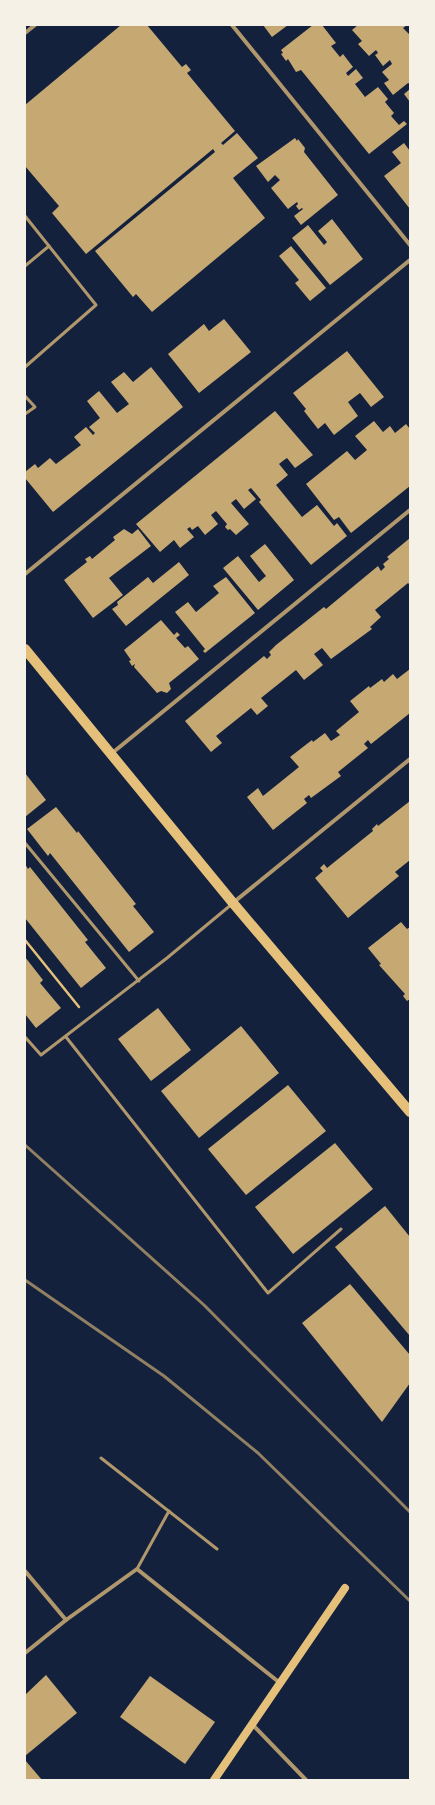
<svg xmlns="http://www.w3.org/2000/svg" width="435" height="1805" font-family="'IBM Plex Sans',sans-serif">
  <rect width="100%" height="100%" fill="#14213d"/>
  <g fill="#c6a872">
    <path d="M121,25H147L182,67L186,64L191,70L187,73L235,131L221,143L223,145L237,133L258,158L233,178L265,218L152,312L136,294L133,297L95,251L215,152L213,149L86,254L52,213L59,206L25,166V105Z"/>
    <path d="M263,25H288L272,37Z"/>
    <path d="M313,25H322L336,43L331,46L340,57L343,54L353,67L346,73L348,76L356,69L363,78L355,84L365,97L378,87L388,99L385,102L394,113L391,116L399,125L404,121L407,124L369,154L301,70L296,72L288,59L286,61L281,54L283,53L281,50Z"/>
    <path d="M358,25H407L403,28L410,35V84L408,83L393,95L384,83L389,80L382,72L392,64L390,60L383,66L375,55L378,53L376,50L369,56L358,44L362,41L352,30Z"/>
    <path d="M410,89V102L404,94Z"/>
    <path d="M295,138L297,141L298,139L305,148L304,152L338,195L301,225L294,216L303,209L302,208L299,210L296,206L298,204L297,202L288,209L271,188L280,180L275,175L268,182L256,166Z"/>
    <path d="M404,143L410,151V209L384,176L401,163L392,152Z"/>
    <path d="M332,219L363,259L330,285L292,238L308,225L324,245L327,242L318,231Z"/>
    <path d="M291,246L326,288L310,301L295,283L299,280L279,256Z"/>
    <path d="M224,319L251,352L199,393L168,354L204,324L209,331Z"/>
    <path d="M347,351L384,397L371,407L360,393L348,402L358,416L334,435L325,423L318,429L304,411L306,409L293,393Z"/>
    <path d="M151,367L183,407L53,512L25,478V472L35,464L38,468L50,458L56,464L81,445L74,437L86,427L93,435L95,433L89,427L100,418L87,401L99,391L117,413L129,404L111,382L124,372L133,382Z"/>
    <path d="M275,411L313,455L295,468L287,458L284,460L279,464L288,475L276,485L302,517L317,505L334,526L337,523L347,536L311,565L259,502L261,500L251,488L248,490L256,499L244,509L236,499L231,503L249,524L236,535L230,529L228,530L225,527L227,524L216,511L211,515L218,524L205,535L198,526L192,530L190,527L187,529L194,537L180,548L174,540L160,552L136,524Z"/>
    <path d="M374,421L383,432L390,426L395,433L406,424L410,429V486L351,533L339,517L334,520L306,484L347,451L355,460L367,450L355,436Z"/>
    <path d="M124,529L132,534L138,529L151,546L109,578L123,595L93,618L64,580L87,562L85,559L90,556L92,559L115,540L113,537Z"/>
    <path d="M410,538V585L408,583L375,610L381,617L370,627L372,629L331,659L322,648L314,654L323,665L304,680L296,670L261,698L268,706L257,715L251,708L216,736L222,743L211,752L185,721L264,656L267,659L271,655L269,652L276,645L324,607L326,609L378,566L381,571L385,567L383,564L389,559L387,557Z"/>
    <path d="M265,544L294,580L258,610L223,568L238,556L259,582L266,576L250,556Z"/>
    <path d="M179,562L189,575L126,626L112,609L118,605L117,602L148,577L153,583Z"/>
    <path d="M226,577L255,613L205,653L203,651L205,649L175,612L188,602L196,612L219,593L213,586Z"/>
    <path d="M161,620L174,635L177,632L180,635L176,638L185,648L188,646L199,659L169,683L171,689L167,693L161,691L157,693L134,667L135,664L132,666L129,661L131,660L124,650Z"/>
    <path d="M410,669V713L371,744L368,740L364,744L368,748L338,772L341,776L311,798L309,795L304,799L307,803L273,830L247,797L258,788L263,796L299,767L290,757L312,740L313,742L325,733L331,741L340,735L336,731L359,712L350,701L369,686L370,688L382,679L384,682L393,674L397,679Z"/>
    <path d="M25,773L46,800L25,817Z"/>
    <path d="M410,801V860L395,872L399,876L348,918L315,878L323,871L320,868L324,864L327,868L373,831L372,829L377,824L378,826Z"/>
    <path d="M56,807L77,833L78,831L136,904L133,906L154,932L129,952L50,853L48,856L27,829Z"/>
    <path d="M25,864L28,869L30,867L88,940L85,942L106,968L81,988L25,918Z"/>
    <path d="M401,922L407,929L410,927V999L407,1001L403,996L405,994L379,965L381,964L368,948Z"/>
    <path d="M25,957L43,980L40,983L61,1008L36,1028L25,1014Z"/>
    <path d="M158,1008L191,1050L151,1081L118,1039Z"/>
    <path d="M241,1026L279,1073L199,1138L161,1091Z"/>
    <path d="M288,1085L326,1131L246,1195L208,1149Z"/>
    <path d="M335,1143L373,1189L293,1254L255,1207Z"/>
    <path d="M385,1206L410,1237V1336L335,1247Z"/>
    <path d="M350,1284L410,1355V1383L382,1422L302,1323Z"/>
    <path d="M46,1675L77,1713L25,1756V1695Z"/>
    <path d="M150,1676L215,1722L185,1764L120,1717Z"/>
    <path d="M25,1760L42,1780H25Z"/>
  </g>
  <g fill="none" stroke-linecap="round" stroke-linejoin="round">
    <path stroke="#e5c07b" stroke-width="2.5" d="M25,940L79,1007"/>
    <g stroke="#b1986c" stroke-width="3">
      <path d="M25,216L96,305L25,367"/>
      <path d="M25,266L49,246"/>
      <path d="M25,396L35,407L25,414"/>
      <path d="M25,843L139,981"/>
      <path d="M25,1037L41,1055L167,958L232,904"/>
      <path d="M66,1037L268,1293L341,1229"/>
      <path d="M101,1458L217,1549"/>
      <path d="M137,1569L169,1511"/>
    </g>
    <g stroke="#b1986c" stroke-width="4">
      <path d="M232,25L410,245"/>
      <path d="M25,33L35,25"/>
      <path d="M25,574L410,260"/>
      <path d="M111,754L410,510"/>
      <path d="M234,902L410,759"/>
      <path d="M25,1571L66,1620"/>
      <path d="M25,1653L66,1620L137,1569L280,1683"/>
      <path d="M252,1724L306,1780"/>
    </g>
    <path stroke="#e5c07b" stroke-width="8" d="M214,1780L345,1588"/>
    <path stroke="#e5c07b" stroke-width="10" d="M25,649L233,903L410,1112"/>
    <g stroke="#918062" stroke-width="3">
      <path d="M25,1145L204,1305L410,1512"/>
      <path d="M25,1280L164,1376L258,1453L410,1601"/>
    </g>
  </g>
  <rect width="435" height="1805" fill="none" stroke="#f6f1e7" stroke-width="52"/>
</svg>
